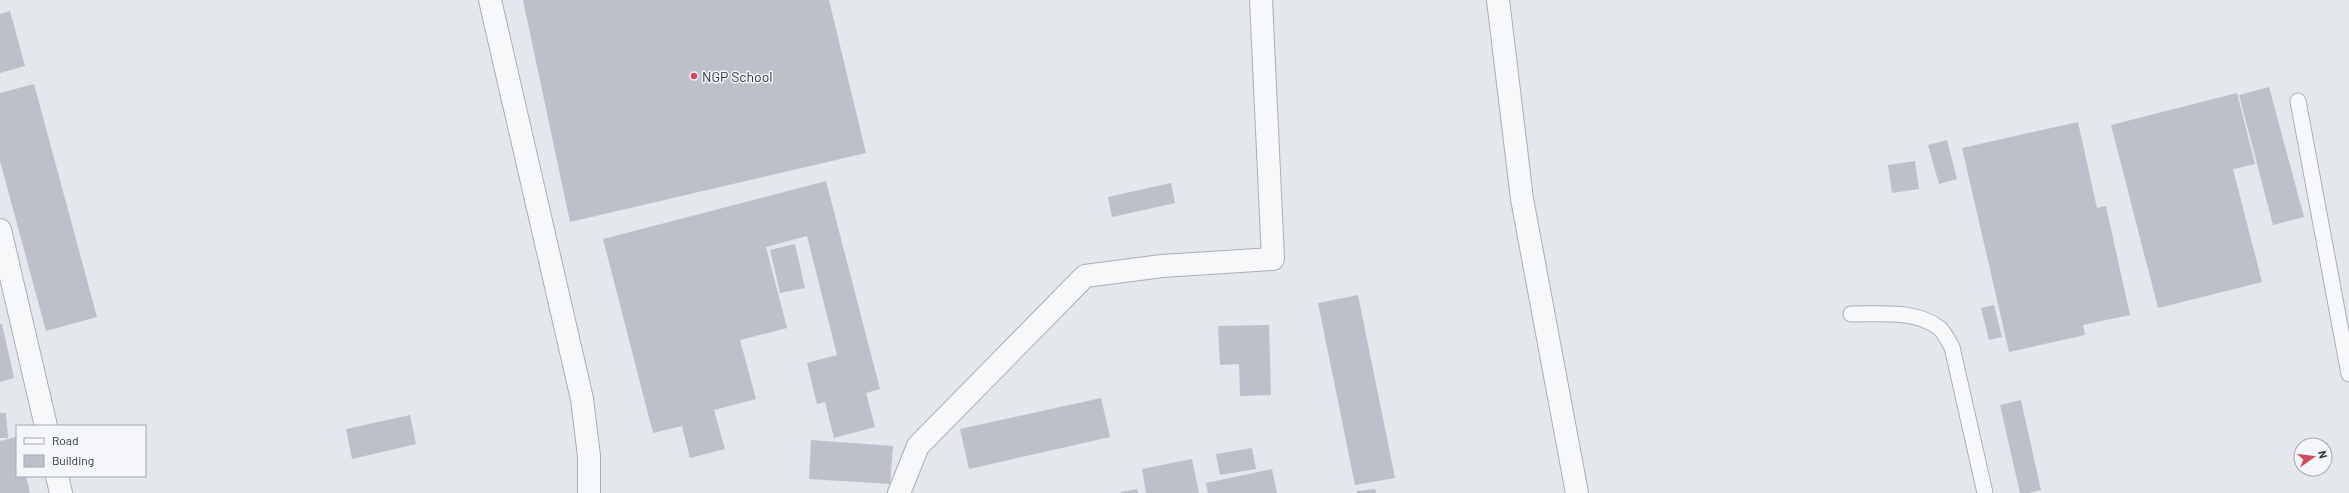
<svg xmlns="http://www.w3.org/2000/svg" width="2349" height="493" font-family="Barlow,sans-serif">
  <rect width="100%" height="100%" fill="#e4e7ec"/>
  <g fill="#bbc0ca">
    <path d="M523,0H829L866,153L570,222Z"/>
    <path d="M10,11L25,66L0,73V14Z"/>
    <path d="M34,84L97,317L46,331L0,161V93Z"/>
    <path d="M2269,87L2304,217L2273,225L2239,95Z"/>
    <path d="M2237,93L2255,164L2233,169L2262,282L2158,308L2111,125Z"/>
    <path d="M2078,122L2097,208L2106,206L2130,315L2083,325L2085,335L2009,352L1962,148Z"/>
    <path d="M1947,140L1957,179L1939,184L1928,145Z"/>
    <path d="M1915,161L1919,189L1892,193L1888,165Z"/>
    <path d="M826,181L880,389L866,393L875,427L834,438L825,402L817,404L807,363L837,355L807,236L766,247L787,328L740,340L756,399L714,410L725,449L690,458L682,426L653,433L603,239Z"/>
    <path d="M1171,183L1175,203L1112,217L1108,197Z"/>
    <path d="M795,244L805,288L780,293L770,250Z"/>
    <path d="M1358,295L1395,478L1355,485L1318,303Z"/>
    <path d="M1994,305L2002,337L1989,340L1981,308Z"/>
    <path d="M0,324H2L14,378L0,382Z"/>
    <path d="M1269,325L1271,395L1240,396L1239,364L1220,365L1218,326Z"/>
    <path d="M1101,398L1110,437L969,469L960,429Z"/>
    <path d="M2021,400L2041,490L2029,493H2020L2000,405Z"/>
    <path d="M0,413H6L8,438H0Z"/>
    <path d="M410,415L416,444L352,459L346,429Z"/>
    <path d="M16,437L17,476H26L30,493H0V441Z"/>
    <path d="M811,440L893,446L890,484L809,479Z"/>
    <path d="M1252,448L1256,469L1220,475L1216,454Z"/>
    <path d="M1192,459L1199,493H1146L1142,469Z"/>
    <path d="M1272,469L1277,493H1208L1206,483Z"/>
    <path d="M1137,489L1138,493H1121V492Z"/>
    <path d="M1375,489L1376,493H1357V491Z"/>
  </g>
  <g fill="none" stroke-linecap="round" stroke-linejoin="round">
    <g stroke="#a9aeb7" stroke-width="17">
      <g id="service">
        <path d="M2298,101L2349,374"/>
        <path d="M1851,314C1879,314 1915,310 1938,327C1944,331 1948,341 1952,347L1985,493"/>
      </g>
    </g>
    <g stroke="#a9aeb7" stroke-width="24">
      <g id="minor">
        <path d="M490,0L582,399L589,456V493"/>
        <path d="M1498,0L1522,199L1577,493"/>
        <path d="M0,230L46,426"/>
        <path d="M57,476L61,493"/>
        <path d="M899,493L918,446L1085,276L1162,266L1273,259L1261,0"/>
      </g>
    </g>
    <use href="#service" stroke="#f7f8fa" stroke-width="15"/>
    <use href="#minor" stroke="#f7f8fa" stroke-width="22"/>
  </g>
  <circle fill="#d1495b" stroke="#f4f6f9" stroke-width="1.5" cx="694" cy="76" r="4"/>
  <g text-anchor="middle" dominant-baseline="central" stroke-width="3" stroke-linejoin="round" paint-order="stroke">
    <g font-size="14" fill="#2b3445" stroke="#f4f6f9" text-anchor="start">
      <text x="702" y="76">NGP School</text>
    </g>
  </g>
  <rect x="16" y="425" width="130" height="52" fill="#f4f6f9" stroke="#a4a8b1"/>
  <rect x="24" y="438" width="20" height="6" fill="#f7f8fa" stroke="#a4a8b1"/>
  <text x="52" y="445" font-size="12" fill="#2b3445">Road</text>
  <rect x="24" y="455" width="20" height="12" fill="#bbc0ca" stroke="#a4a8b1"/>
  <text x="52" y="465" font-size="12" fill="#2b3445">Building</text>
  <g transform="translate(2313 457) rotate(76)"><circle r="19" fill="#f4f6f9" stroke="#a4a8b1"/>
  <path d="M0-3L7 15L0 10L-7 15Z" fill="#d1495b"/>
  <text y="-6" font-size="11" font-weight="bold" text-anchor="middle" fill="#2b3445">N</text>
  </g>
</svg>
